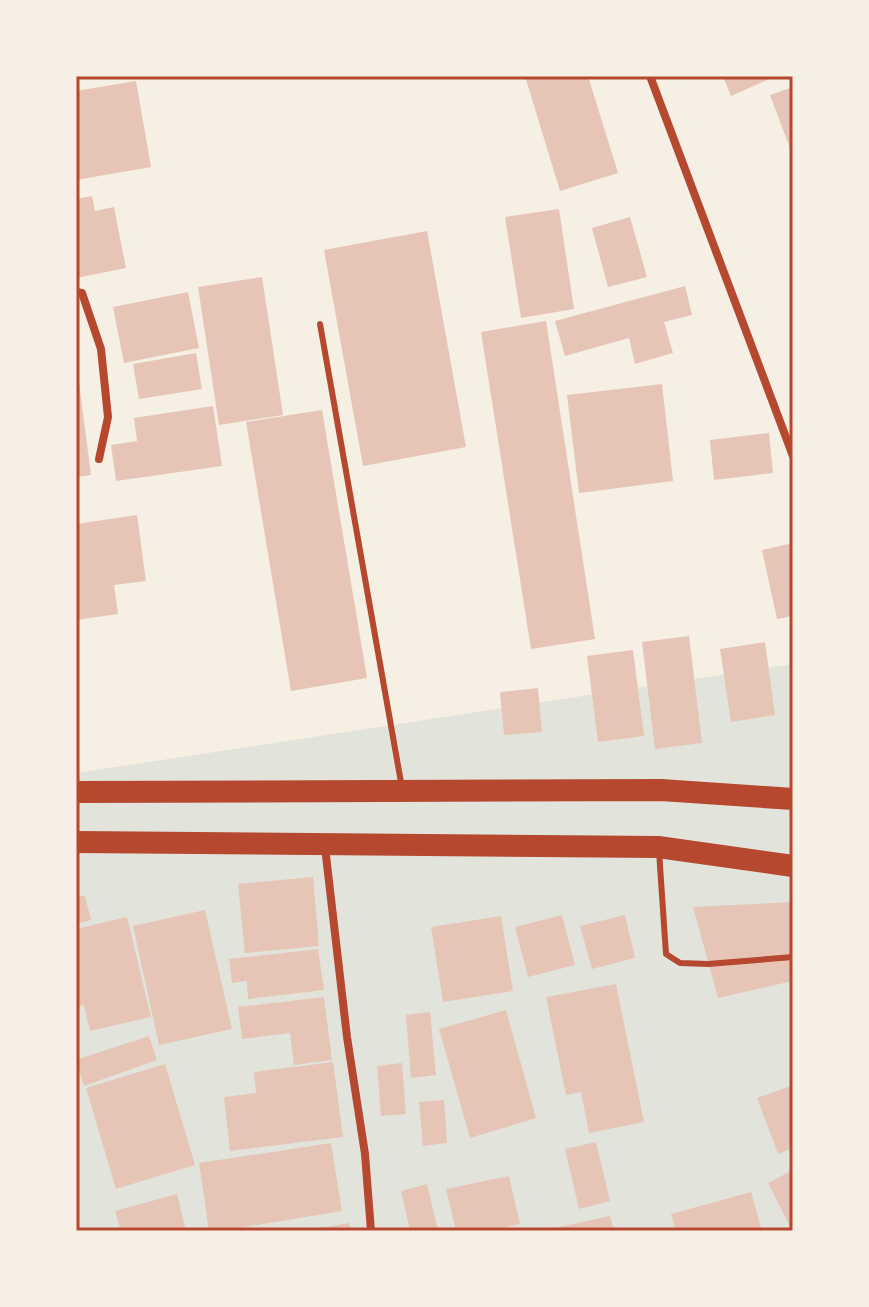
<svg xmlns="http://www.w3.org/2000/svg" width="869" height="1307" font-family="Karla,sans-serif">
  <rect width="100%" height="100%" fill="#f6efe4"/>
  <path fill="#e2e4dc" d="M793,664V1231H76V773Z"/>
  <g fill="#e6c5b7">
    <path d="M525,76H588L618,173L560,191Z"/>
    <path d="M723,76H776L731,96Z"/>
    <path d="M136,81L151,167L76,180V91Z"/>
    <path d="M793,87V156L770,95Z"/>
    <path d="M92,196L95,211L114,207L126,268L76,278V199Z"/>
    <path d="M559,209L574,309L521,318L505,217Z"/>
    <path d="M630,217L647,277L608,287L592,228Z"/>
    <path d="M427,231L466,447L363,466L324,250Z"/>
    <path d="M262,277L283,415L219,425L198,287Z"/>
    <path d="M685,286L692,315L664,322L673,353L635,364L629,338L565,356L555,321Z"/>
    <path d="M188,292L199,348L124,363L113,307Z"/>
    <path d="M546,321L595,639L531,649L481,332Z"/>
    <path d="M196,353L202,389L139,399L133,364Z"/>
    <path d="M76,375H78L91,475L76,477Z"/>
    <path d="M662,384L673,481L579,493L567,395Z"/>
    <path d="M213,406L222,466L116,481L111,445L137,441L134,418Z"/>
    <path d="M322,410L367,678L291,691L246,422Z"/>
    <path d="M769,433L773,473L714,480L710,440Z"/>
    <path d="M137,515L146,581L114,585L118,614L76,620V524Z"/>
    <path d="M793,543V616L777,619L762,550Z"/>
    <path d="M689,636L702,743L655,749L642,642Z"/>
    <path d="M765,642L775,715L731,722L720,649Z"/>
    <path d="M633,650L644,736L598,742L587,656Z"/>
    <path d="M538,688L542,732L504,735L500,692Z"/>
    <path d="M313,877L319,946L245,953L238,884Z"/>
    <path d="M76,896H85L91,920L76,924Z"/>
    <path d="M793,902V981L718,998L693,907Z"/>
    <path d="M205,910L232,1029L159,1045L133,926Z"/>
    <path d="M562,915L575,965L528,977L515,927Z"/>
    <path d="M625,915L635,958L592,969L580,926Z"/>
    <path d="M501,916L513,991L443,1002L431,927Z"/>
    <path d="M127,917L151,1017L90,1031L84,1005L76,1007V929Z"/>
    <path d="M318,949L324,990L248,999L247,981L232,983L229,959Z"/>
    <path d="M616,984L644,1122L589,1133L581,1092L566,1095L546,997Z"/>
    <path d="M324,997L332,1060L294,1065L290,1033L242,1039L238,1007Z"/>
    <path d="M506,1010L536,1118L470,1138L439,1029Z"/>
    <path d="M430,1012L436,1075L411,1078L406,1015Z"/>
    <path d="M149,1036L157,1060L84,1086L76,1060Z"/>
    <path d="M333,1062L343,1137L230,1151L224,1097L256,1093L254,1072Z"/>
    <path d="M402,1063L406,1114L381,1116L377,1066Z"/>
    <path d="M165,1064L195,1165L116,1189L86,1088Z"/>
    <path d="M793,1085V1148L778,1154L757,1098Z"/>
    <path d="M444,1100L447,1143L423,1146L419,1102Z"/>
    <path d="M596,1142L610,1201L579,1209L565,1149Z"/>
    <path d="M331,1143L342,1211L220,1231H209L199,1163Z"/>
    <path d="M793,1170V1231H792L768,1183Z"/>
    <path d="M509,1176L520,1224L490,1231H456L446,1189Z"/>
    <path d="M427,1184L438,1231H410L401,1191Z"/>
    <path d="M751,1192L762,1231H676L671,1214Z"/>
    <path d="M177,1194L186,1231H121L115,1211Z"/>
    <path d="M610,1216L614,1231H545V1230Z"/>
    <path d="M349,1223L351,1231H313V1229Z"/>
  </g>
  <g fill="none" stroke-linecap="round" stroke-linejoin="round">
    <g stroke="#b5482f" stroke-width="6">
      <path d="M320,324L402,788"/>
      <path d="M659,851L666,954L680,963L708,964L793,957"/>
    </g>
    <g stroke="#b5482f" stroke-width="8">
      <path d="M650,76L793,456"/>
      <path d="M76,292L82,293L101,349L108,417L99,459"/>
      <path d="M325,847L347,1037L365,1154L371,1231"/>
    </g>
    <g stroke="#b5482f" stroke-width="22">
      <path d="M76,792L661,790L793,799"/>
      <path d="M76,842L658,847L793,866"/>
    </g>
  </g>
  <rect width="869" height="1307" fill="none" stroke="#f6efe4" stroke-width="156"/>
  <rect x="78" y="78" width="713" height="1151" fill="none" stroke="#b5482f" stroke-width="3"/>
</svg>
